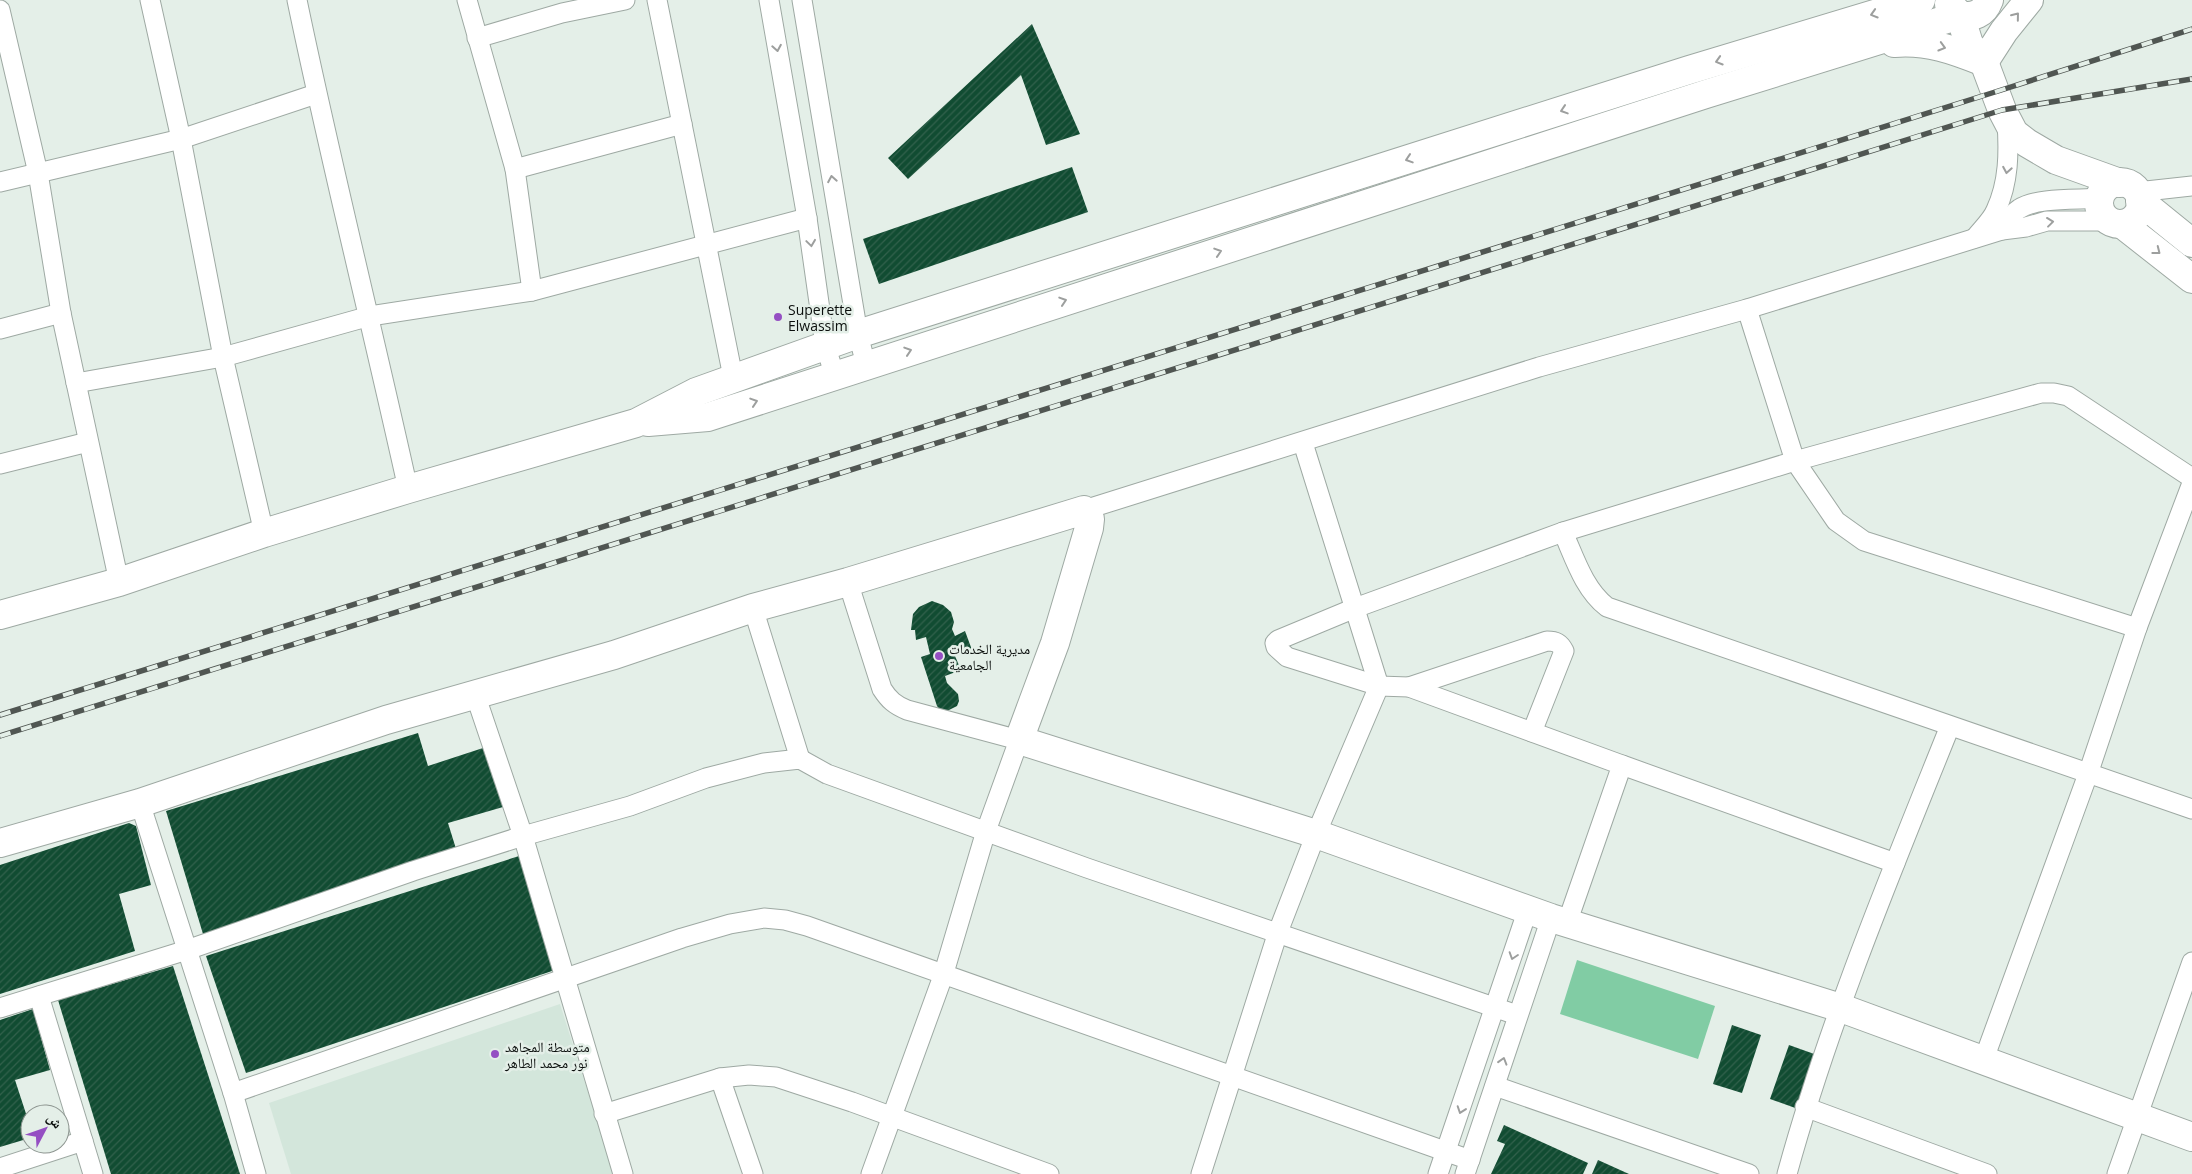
<svg xmlns="http://www.w3.org/2000/svg" width="2192" height="1174" font-family="'Open Sans','Noto Naskh Arabic',sans-serif">
  <defs>
    <pattern id="building-hatch" width="6" height="6" patternUnits="userSpaceOnUse" patternTransform="scale(1.25)"><rect width="6" height="6" fill="#114c32"/><path d="M-1 1l2-2M0 6l6-6M5 7l2-2" fill="none" stroke="#32614c"/></pattern>
  </defs>
  <rect width="100%" height="100%" fill="#e4efe8"/>
  <path fill="#d3e6db" d="M560,1004L614,1174H291L269,1103Z"/>
  <path fill="#81cca4" d="M1577,960L1715,1006L1698,1059L1560,1014Z"/>
  <g fill="url(#building-hatch)">
    <path d="M1032,24L1080,134L1046,145L1021,75L908,179L888,158Z"/>
    <path d="M1072,167L1088,212L879,284L863,239Z"/>
    <path d="M932,601L943,605L951,612L954,622L952,629L955,636L965,631L972,650L955,656L961,670L945,676L947,683L958,694L959,701L957,706L947,711H941L937,706L921,657L930,654L926,637L916,640L915,630H911L913,614L919,607Z"/>
    <path d="M418,733L428,766L483,748L503,807L448,823L457,852L203,934L166,811Z"/>
    <path d="M129,823L136,826L151,885L119,894L135,951L0,994V865Z"/>
    <path d="M519,856L555,970L246,1073L206,956Z"/>
    <path d="M173,966L240,1174H111L58,1000Z"/>
    <path d="M33,1009L50,1070L15,1080L30,1126V1138L0,1147V1020Z"/>
    <path d="M1732,1025L1761,1035L1742,1093L1713,1084Z"/>
    <path d="M1789,1045L1817,1055L1798,1109L1770,1099Z"/>
    <path d="M1504,1125L1588,1163L1583,1174H1491L1505,1144L1497,1141Z"/>
    <path d="M1598,1160L1629,1174H1592Z"/>
  </g>
  <g fill="none" stroke-linecap="round" stroke-linejoin="round">
    <g stroke="#9ea9a3" stroke-width="21">
      <g id="street">
        <path d="M150,0L181,139L223,357L264,533"/>
        <path d="M297,0C331,164 372,326 408,489"/>
        <path d="M657,0L733,377"/>
        <path d="M769,0L807,218L825,345L835,376"/>
        <path d="M802,0L858,334L866,365"/>
        <path d="M0,10L38,173L61,313L119,582"/>
        <path d="M477,38L562,13L625,0"/>
        <path d="M515,169L682,124"/>
        <path d="M0,182L181,139L316,94"/>
        <path d="M2137,192L2192,186"/>
        <path d="M2002,230C2007,222 2011,214 2019,209C2037,197 2078,200 2100,198"/>
        <path d="M1975,238C1982,229 1992,220 1996,210C2009,182 2009,152 2007,122"/>
        <path d="M532,291L807,218"/>
        <path d="M1747,309L1795,461L1836,521L1864,541L2137,628"/>
        <path d="M0,329L61,313"/>
        <path d="M76,383L223,357L370,316L532,291L515,169L467,0"/>
        <path d="M0,464L88,442"/>
        <path d="M1084,510L1539,367L1747,309L2002,230L2026,227L2047,221H2110"/>
        <path d="M1563,532C1575,559 1584,589 1607,607L2192,809"/>
        <path d="M848,582L882,689C889,700 895,705 907,710L1019,740L986,831L943,976L871,1174"/>
        <path d="M753,608L800,759"/>
        <path d="M1409,687L1547,641C1556,641 1560,643 1564,651L1532,732"/>
        <path d="M475,694L523,836L623,1174"/>
        <path d="M1622,765L1895,863"/>
        <path d="M140,803L233,1093L256,1174"/>
        <path d="M1567,923L1622,765L1409,687L1379,686L1287,657L1276,647L1275,643L1278,640L1355,608L1563,532L1795,461L2041,393H2054L2068,396L2192,478"/>
        <path d="M39,996L93,1174"/>
        <path d="M0,1008L187,950L413,871L523,836L630,806L706,778L764,763L800,759L827,774L1087,868L1517,1015"/>
        <path d="M1984,1059L2088,774L2137,628L2192,483"/>
        <path d="M720,1078L753,1174"/>
        <path d="M1495,1086L1749,1174"/>
        <path d="M233,1093L682,938L730,924L764,918L785,920L807,926L1470,1160"/>
        <path d="M1805,1107L1987,1174"/>
        <path d="M604,1114L720,1078L749,1075L776,1077L852,1102L1049,1174"/>
        <path d="M0,1168L83,1141"/>
        <path d="M1201,1174L1278,932L1316,834L1379,686L1303,443"/>
        <path d="M1438,1174L1528,909"/>
        <path d="M1465,1174L1551,918"/>
        <path d="M1787,1174C1829,1021 1891,873 1950,726"/>
        <path d="M2117,1174L2192,962"/>
      </g>
    </g>
    <g stroke="#9ea9a3" stroke-width="30">
      <g id="secondary">
        <path d="M1949,4L1960,15C1973,18 1984,14 1989,0"/>
        <path d="M1894,43C1927,40 1954,50 1984,62"/>
        <path d="M1984,62L2004,31L2029,0"/>
        <circle cx="2120" cy="203" r="21"/>
        <path d="M2140,201L2192,243"/>
        <path d="M2122,224L2192,279"/>
        <path d="M648,422L708,417L1706,94L1960,15L1969,44L1984,62L2002,110L2014,133L2027,143L2056,160L2120,183"/>
        <path d="M0,615L119,582L264,533L408,489L636,423L696,392L858,334L1689,70L1921,0"/>
        <path d="M0,843L140,803L386,720L614,655L753,608L848,582L1084,510L1090,519L1089,528L1055,643L1019,740L1316,834L1551,918L1841,1008L2192,1137"/>
      </g>
    </g>
    <use href="#street" stroke="#fff" stroke-width="19"/>
    <use href="#secondary" stroke="#fff" stroke-width="28"/>
    <g stroke="#505652" stroke-width="5.5">
      <g id="rail">
        <path d="M0,715L1995,92L2192,29"/>
        <path d="M0,736L2002,110L2192,79"/>
      </g>
    </g>
    <use href="#rail" stroke="#e4efe8" stroke-width="4" stroke-dasharray="11" stroke-linecap="butt"/>
  </g>
  <defs><path id="oneway-chevron" d="M-2-3.5L2.5 0L-2 3.5" fill="none" stroke-width="1.6" stroke-linecap="round" stroke-linejoin="round" transform="scale(1.25)"/></defs>
  <g stroke="#9d9f9e">
    <use href="#oneway-chevron" transform="translate(1874 14) rotate(163)"/>
    <use href="#oneway-chevron" transform="translate(2016 16) rotate(-51)"/>
    <use href="#oneway-chevron" transform="translate(1942 47) rotate(16)"/>
    <use href="#oneway-chevron" transform="translate(777 48) rotate(80)"/>
    <use href="#oneway-chevron" transform="translate(1719 61) rotate(163)"/>
    <use href="#oneway-chevron" transform="translate(1564 110) rotate(162)"/>
    <use href="#oneway-chevron" transform="translate(1409 159) rotate(162)"/>
    <use href="#oneway-chevron" transform="translate(2007 170) rotate(100)"/>
    <use href="#oneway-chevron" transform="translate(832 179) rotate(-100)"/>
    <use href="#oneway-chevron" transform="translate(2050 222) rotate(-7)"/>
    <use href="#oneway-chevron" transform="translate(811 243) rotate(82)"/>
    <use href="#oneway-chevron" transform="translate(2157 251) rotate(38)"/>
    <use href="#oneway-chevron" transform="translate(1218 252) rotate(-18)"/>
    <use href="#oneway-chevron" transform="translate(1063 301) rotate(-18)"/>
    <use href="#oneway-chevron" transform="translate(908 351) rotate(-18)"/>
    <use href="#oneway-chevron" transform="translate(754 402) rotate(-18)"/>
    <use href="#oneway-chevron" transform="translate(1513 956) rotate(108)"/>
    <use href="#oneway-chevron" transform="translate(1503 1061) rotate(-73)"/>
    <use href="#oneway-chevron" transform="translate(1461 1110) rotate(109)"/>
  </g>
  <g fill="#954fc3" stroke="#e4efe8" stroke-width="2">
    <circle cx="778" cy="317" r="5"/>
    <circle cx="939" cy="656" r="5"/>
    <circle cx="495" cy="1054" r="5"/>
  </g>
  <g text-anchor="middle" dominant-baseline="central" stroke-width="5" stroke-linejoin="round" paint-order="stroke">
    <g font-size="14" fill="#0a0e0c" stroke="#e4efe8" text-anchor="start">
      <text x="788" y="309">Superette<tspan x="788" dy="16">Elwassim</tspan></text>
      <text x="949" y="648">مديرية الخدمات<tspan x="949" dy="16">الجامعية</tspan></text>
      <text x="505" y="1046">متوسطة المجاهد<tspan x="505" dy="16">نور محمد الطاهر</tspan></text>
    </g>
  </g>
  <g transform="translate(45 1129) rotate(49)"><circle r="24" fill="#e4efe8" stroke="#8d9590"/>
  <path d="M0-4L9 19L0 12L-9 19Z" fill="#954fc3"/>
  <text y="-8" font-size="14" font-weight="bold" text-anchor="middle" fill="#0a0e0c">ش</text>
  </g>
</svg>
